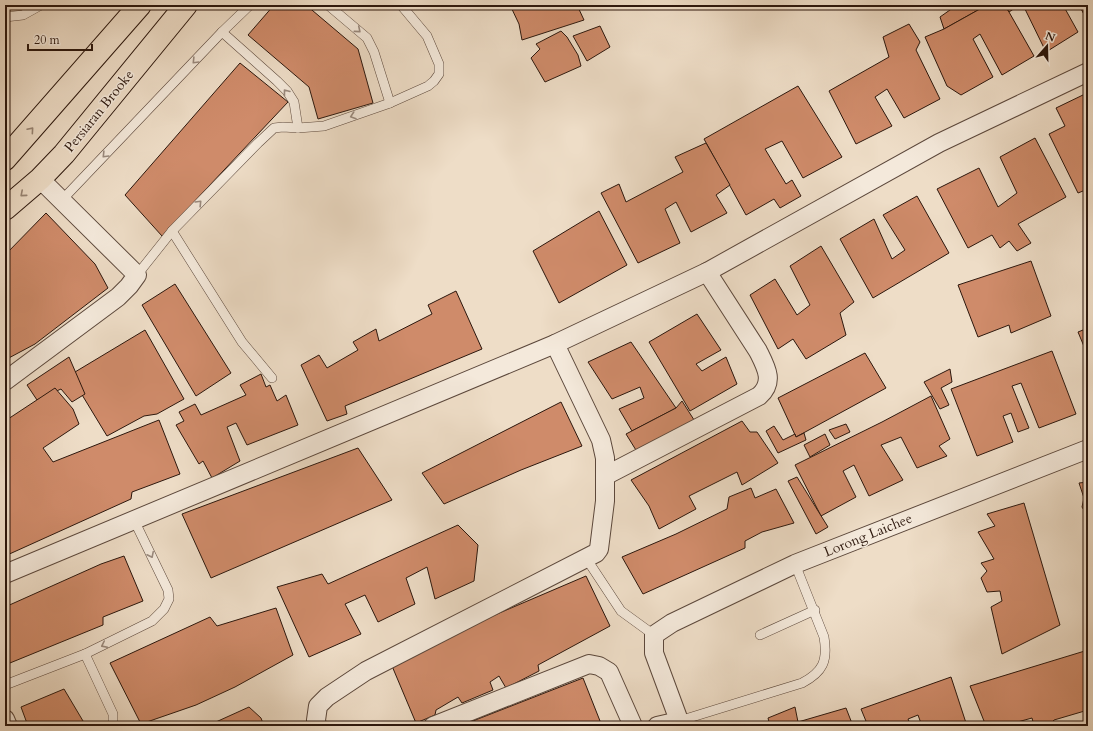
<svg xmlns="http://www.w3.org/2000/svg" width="1093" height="731" font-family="Cardo,serif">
  <rect width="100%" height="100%" fill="#eeddc7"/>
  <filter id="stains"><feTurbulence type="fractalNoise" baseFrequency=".005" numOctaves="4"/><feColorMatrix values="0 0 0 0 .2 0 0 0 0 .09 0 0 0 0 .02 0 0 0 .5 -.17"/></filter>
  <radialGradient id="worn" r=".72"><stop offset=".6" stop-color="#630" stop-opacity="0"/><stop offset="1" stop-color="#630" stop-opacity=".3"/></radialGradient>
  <g fill="#cf8b6a" stroke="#2c170d">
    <path d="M274,5H306L358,49L373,103L318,119L309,87L248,35Z"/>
    <path d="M510,5H577L584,20L522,40L519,24Z"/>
    <path d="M957,5H987L944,29L940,17Z"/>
    <path d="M987,5H1005L1034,56L1002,75L980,34L973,39L993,77L961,95L947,86L925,37L944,29Z"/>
    <path d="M1005,5H1017L1018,6L1009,12Z"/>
    <path d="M1023,5H1063L1078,32L1046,52Z"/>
    <path d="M1079,5H1088V22Z"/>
    <path d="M909,24L920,42L916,50L940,99L904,118L887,89L875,97L892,126L856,144L829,91L889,57L883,37Z"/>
    <path d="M600,26L610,47L587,61L573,36Z"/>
    <path d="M561,31L567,37L578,55L581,66L545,82L531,58L540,49L536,44Z"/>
    <path d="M240,63L288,102L162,236L125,195Z"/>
    <path d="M798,86L842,157L803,178L782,141L765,149L786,184L792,180L801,196L780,208L774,199L746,215L704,139Z"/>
    <path d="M1085,94L1088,100V189L1078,193L1049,134L1065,126L1056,108Z"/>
    <path d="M1035,138L1066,197L1018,224L1031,243L1017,251L1009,241L1000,248L992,235L968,248L937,189L979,168L998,207L1017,193L1000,157Z"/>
    <path d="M706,143L730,185L716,195L727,213L691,232L676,202L665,209L680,243L638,263L601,193L619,184L626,202L683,172L675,157Z"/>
    <path d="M917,196L949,253L873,298L840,239L874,219L892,259L905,250L883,215Z"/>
    <path d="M599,211L627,265L559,303L533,251Z"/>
    <path d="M46,213L95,264L108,288L35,344L5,360V255Z"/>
    <path d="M821,246L854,302L840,313L846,335L806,359L793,339L778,349L750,295L775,279L797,315L810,305L790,266Z"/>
    <path d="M1031,261L1051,316L1011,333L1009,325L978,337L958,285Z"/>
    <path d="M175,284L231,373L196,396L142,305Z"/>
    <path d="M456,291L482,349L345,406L347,414L327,421L301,365L319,355L327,368L358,350L353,342L376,329L379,341L432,314L428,305Z"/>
    <path d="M697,314L721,350L696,364L702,371L726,357L737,384L690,411L649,342Z"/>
    <path d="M1088,328V356L1078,332Z"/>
    <path d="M145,330L184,399L157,414L144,416L107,436L70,375Z"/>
    <path d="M631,342L676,408L632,431L619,409L644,398L640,387L612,399L588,362Z"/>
    <path d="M1052,351L1076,414L1039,428L1021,383L1012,386L1029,428L1018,432L1011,413L1003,416L1013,442L977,456L951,389Z"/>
    <path d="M865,353L886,388L796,437L778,398Z"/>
    <path d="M69,357L85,394L72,402L61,389L37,400L27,385Z"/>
    <path d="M950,369L952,382L941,388L949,405L940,409L924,382Z"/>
    <path d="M261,374L266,387L270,385L277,401L286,395L298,425L247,445L236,423L227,427L240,461L212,478L203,461L199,464L176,425L184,421L179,412L195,404L201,415L246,395L240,385Z"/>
    <path d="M55,388L73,409L79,424L43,448L53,462L159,420L180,474L132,492L131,499L5,556V421Z"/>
    <path d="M931,396L950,439L939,446L947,456L917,468L901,437L881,445L903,480L869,496L854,465L843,471L856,497L821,516L795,465L882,422Z"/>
    <path d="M682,401L696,423L639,455L626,434L676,408Z"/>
    <path d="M561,402L582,446L521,470L444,504L422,473Z"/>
    <path d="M742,421L750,432H757L778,463L742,485L737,472L689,496L696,509L659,529L649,506L631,480Z"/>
    <path d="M846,424L850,432L835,439L829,430Z"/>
    <path d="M774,426L783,440L795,434L796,437L804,433L806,440L778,453L766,431Z"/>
    <path d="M825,434L830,445L810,457L804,445Z"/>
    <path d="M358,448L392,500L211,578L182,514Z"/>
    <path d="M797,477L828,527L816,534L788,481Z"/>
    <path d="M1088,482V517L1082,507L1084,498L1079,483Z"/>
    <path d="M751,488L755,498L776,489L794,523L762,532L745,541V548L643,594L622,557L676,534L727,509L729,497Z"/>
    <path d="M1024,503L1060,625L1002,654L991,607L1002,601L1000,591L987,592L981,578L987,571L981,563L994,559L978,532L995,526L987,514Z"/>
    <path d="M458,525L478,545L474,581L435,599L427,567L406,578L415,604L378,622L365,595L345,604L361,634L309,657L277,587L322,574L328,584Z"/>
    <path d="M124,556L143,601L103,617V625L5,665V607L101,564Z"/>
    <path d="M586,576L610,626L538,665L539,671L506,688L499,676L490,682L493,690L462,703L458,697L436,710L435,715L416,723L392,666L401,655Z"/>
    <path d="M276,608L293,655L235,687L196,705L141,724L110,663L210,617L217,626Z"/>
    <path d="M1088,650V710L1054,720L1050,725L1046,726H1034L1032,718L1003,726H986L970,686Z"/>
    <path d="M951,677L967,726H922L918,715L908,719L911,726H868L861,709Z"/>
    <path d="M583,678L602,726H460Z"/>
    <path d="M64,689L86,726H28L21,707Z"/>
    <path d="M249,707L261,718L264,726H207Z"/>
    <path d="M795,707L798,722L846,708L853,726H770L768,718Z"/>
  </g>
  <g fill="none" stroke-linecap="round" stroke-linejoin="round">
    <g stroke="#5c483c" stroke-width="10">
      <g id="lane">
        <path d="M328,5L367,38L374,52L390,103"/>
        <path d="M5,17L23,15L41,5"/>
        <path d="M222,32L277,81L287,91L294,102L298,128"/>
        <path d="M61,201L222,32L250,5"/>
        <path d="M172,231L242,342L272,378"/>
        <path d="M137,275L172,231L258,143L274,128L283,127L298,128L324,126L390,103L428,86L434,81L439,74V64L427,36L401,5"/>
        <path d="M586,558L621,611L654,635"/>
        <path d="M760,635L815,610"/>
        <path d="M85,654L113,714V723L111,726"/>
        <path d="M5,685L85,654L152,621L164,609L169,599L168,590L134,520"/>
        <path d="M679,721L802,683C823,672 828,661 824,637L795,564"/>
      </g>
    </g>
    <g stroke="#5c483c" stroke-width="20">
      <g id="street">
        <path d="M5,381L118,297L129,286L137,275L40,179"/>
        <path d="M605,476L759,396C775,382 766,367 758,351L707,272"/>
        <path d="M5,574L555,344L707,272L939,143L1088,72"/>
        <path d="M5,719L8,726"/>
        <path d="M317,726L316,720L318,706L327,697L366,671L596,553L599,549L605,501V458L601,440L555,344"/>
        <path d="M433,726L589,664L599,666L609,672L633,726"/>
        <path d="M657,726L679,721"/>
        <path d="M681,726L654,653V635L672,623L795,564L1088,449"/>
      </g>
    </g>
    <g stroke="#2c170d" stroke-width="24">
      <g id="primary">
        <path d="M5,159L140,5"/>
        <path d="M5,209L40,179L64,154L186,5"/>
      </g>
    </g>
    <use href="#lane" stroke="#f4e9db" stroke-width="9"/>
    <use href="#street" stroke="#f4e9db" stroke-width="18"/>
    <use href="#primary" stroke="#eeddc7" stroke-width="22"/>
  </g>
  <defs><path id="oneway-chevron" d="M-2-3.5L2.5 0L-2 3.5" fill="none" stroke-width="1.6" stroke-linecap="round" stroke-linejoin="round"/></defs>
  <g stroke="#9a8a7e">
    <use href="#oneway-chevron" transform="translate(358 30) rotate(40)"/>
    <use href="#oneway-chevron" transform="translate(195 61) rotate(134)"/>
    <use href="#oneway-chevron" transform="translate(286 92) rotate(-128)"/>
    <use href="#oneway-chevron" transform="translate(353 116) rotate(161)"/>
    <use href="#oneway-chevron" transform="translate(105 155) rotate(134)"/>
    <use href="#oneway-chevron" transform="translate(199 203) rotate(-46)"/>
    <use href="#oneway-chevron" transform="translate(151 555) rotate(64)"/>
    <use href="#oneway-chevron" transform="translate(104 645) rotate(154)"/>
  </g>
  <g stroke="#978473">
    <use href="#oneway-chevron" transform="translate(31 130) rotate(-49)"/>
    <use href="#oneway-chevron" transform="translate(23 194) rotate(139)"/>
  </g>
  <g text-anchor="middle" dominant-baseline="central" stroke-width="3" stroke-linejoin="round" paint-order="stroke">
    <g font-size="14" fill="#2c170d" stroke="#f4e9db">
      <text transform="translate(99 111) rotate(-51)">Persiaran Brooke</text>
      <text transform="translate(868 535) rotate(-22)">Lorong Laichee</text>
    </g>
  </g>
  <rect width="1093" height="731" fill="none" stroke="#eeddc7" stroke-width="20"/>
  <rect x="6" y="6" width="1081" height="719" fill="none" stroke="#2c170d" stroke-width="2"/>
  <rect x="10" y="10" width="1073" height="711" fill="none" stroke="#2c170d"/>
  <g transform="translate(1047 46) rotate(20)" stroke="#f4e9db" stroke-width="3" paint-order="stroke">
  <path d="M0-3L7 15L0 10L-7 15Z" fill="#2c170d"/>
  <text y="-6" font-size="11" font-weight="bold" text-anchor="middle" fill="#2c170d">N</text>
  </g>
  <path d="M28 44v6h64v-6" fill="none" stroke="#2c170d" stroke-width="2"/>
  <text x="34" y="44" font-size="12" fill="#2c170d" stroke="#f4e9db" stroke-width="3" paint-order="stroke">20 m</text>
  <rect width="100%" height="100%" filter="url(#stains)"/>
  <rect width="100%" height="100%" fill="url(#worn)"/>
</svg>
